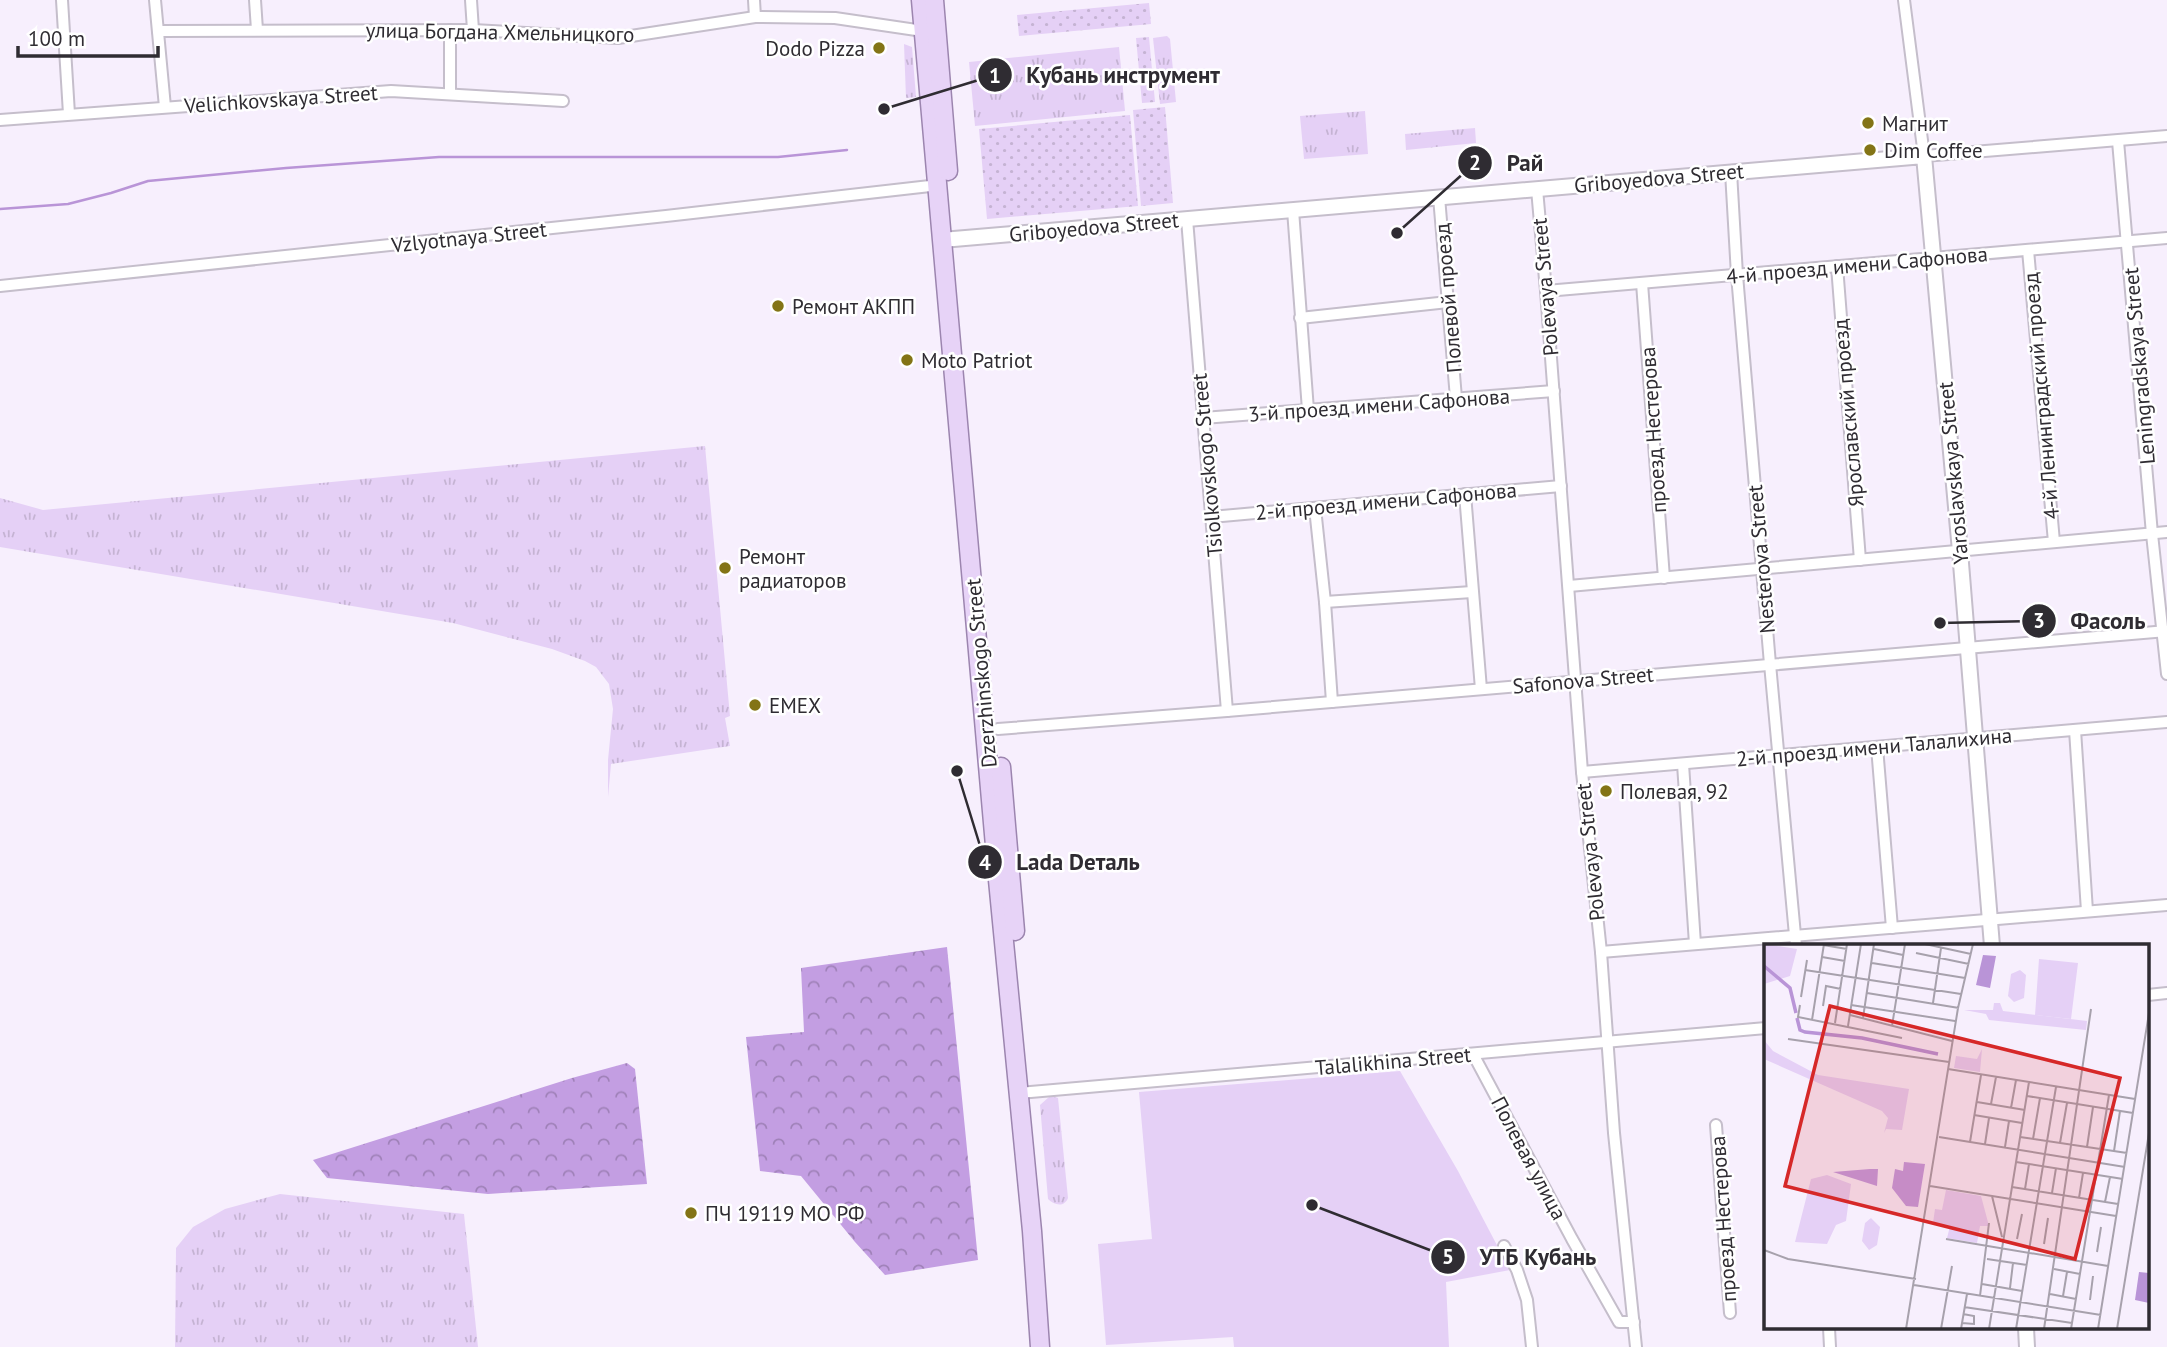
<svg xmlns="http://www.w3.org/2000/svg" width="2167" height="1347" font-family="'PT Sans',sans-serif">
  <defs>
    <pattern id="grass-tufts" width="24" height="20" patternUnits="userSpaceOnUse" patternTransform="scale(1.75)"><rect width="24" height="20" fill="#e5d0f6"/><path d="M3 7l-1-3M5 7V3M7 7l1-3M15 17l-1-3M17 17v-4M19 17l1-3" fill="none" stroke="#c5b3d3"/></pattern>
    <pattern id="forest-crowns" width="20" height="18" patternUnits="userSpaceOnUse" patternTransform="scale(1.75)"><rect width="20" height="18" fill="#c39ee2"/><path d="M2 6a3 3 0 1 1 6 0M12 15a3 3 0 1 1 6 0" fill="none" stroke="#9f81b8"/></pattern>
    <pattern id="park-dots" width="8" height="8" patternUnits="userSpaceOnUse" patternTransform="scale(1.75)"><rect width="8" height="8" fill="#e5d0f6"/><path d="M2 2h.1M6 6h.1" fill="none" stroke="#c5b3d3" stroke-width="1.8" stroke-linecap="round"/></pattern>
  </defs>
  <rect width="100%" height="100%" fill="#f7effd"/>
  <g fill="url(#grass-tufts)">
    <path d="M1167,36L1170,39L1176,102L1160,104L1153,38Z"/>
    <path d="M904,44L912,47L916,97L906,98Z"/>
    <path d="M1119,47L1125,111L975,126L969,62Z"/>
    <path d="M1365,111L1368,154L1304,159L1300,116Z"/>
    <path d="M1475,128L1476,143L1406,150L1405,134Z"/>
    <path d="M705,446L730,716L725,718L730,746L611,764L608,797V760L613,709L609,684L596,667L585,661L552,649L453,623L0,547V498L43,510Z"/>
    <path d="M1053,1096L1058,1098L1068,1198C1064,1208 1054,1205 1048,1199L1040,1105L1049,1097Z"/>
    <path d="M280,1194L464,1214L478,1347H175L176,1248L193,1227L225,1209Z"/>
  </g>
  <g fill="url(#forest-crowns)">
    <path d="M947,947L978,1260L885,1275L855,1242L801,1176L760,1171L746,1037L804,1032L801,968Z"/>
    <path d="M627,1063L635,1069L647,1184L488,1194L327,1178L313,1160L572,1078Z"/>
  </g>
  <g fill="url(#park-dots)">
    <path d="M1149,3L1151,24L1019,36L1017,15Z"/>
    <path d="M1149,37L1155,102L1142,103L1136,38Z"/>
    <path d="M1165,107L1173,203L1141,206L1133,110Z"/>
    <path d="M1130,115L1138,206L987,219L979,129Z"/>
  </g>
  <path fill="#e5d0f6" d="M1400,1071L1458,1171L1510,1270L1446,1282L1449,1347H1234L1233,1337L1106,1345L1098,1244L1152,1239L1139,1092Z"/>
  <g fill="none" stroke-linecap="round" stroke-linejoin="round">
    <path stroke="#b994d7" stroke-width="2.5" d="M0,209L68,204L111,193L148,181L286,168L439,157H778L847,150"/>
    <g stroke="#c5becb" stroke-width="14">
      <g id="minor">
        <path d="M62,0L69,114"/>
        <path d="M155,0L165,107"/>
        <path d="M255,0L257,30"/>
        <path d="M471,0L473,30"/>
        <path d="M754,0L755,17"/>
        <path d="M1904,0L1924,156L2167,136"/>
        <path d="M450,30V93"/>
        <path d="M158,31L473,30L618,38L755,17L835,18L923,31"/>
        <path d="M0,120L391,91L563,101"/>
        <path d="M2118,141L2152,534L2167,674"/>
        <path d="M1731,172L1737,275L1770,664L1796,946"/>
        <path d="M1537,189L1546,291L1582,772L1601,952L1614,1133L1636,1347"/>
        <path d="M1439,197L1456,398"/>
        <path d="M1293,210L1308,410"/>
        <path d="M1187,219L1227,711"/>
        <path d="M2028,250L2054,542"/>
        <path d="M1837,266L1860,560"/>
        <path d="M1642,283L1664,578"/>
        <path d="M0,286L666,216L930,186L938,187"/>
        <path d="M1546,291L2167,238"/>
        <path d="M1300,318L1448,302"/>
        <path d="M1203,418L1554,391"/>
        <path d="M1465,494L1481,689"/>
        <path d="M1315,508L1325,602L1332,702"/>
        <path d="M1211,517L1561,486"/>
        <path d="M1569,586L2167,532"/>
        <path d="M1325,602L1472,592"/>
        <path d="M998,729L1227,711L2167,631"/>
        <path d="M2075,730L2087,911"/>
        <path d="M1877,747L1892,928"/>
        <path d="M1683,764L1695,944"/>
        <path d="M1582,772L2167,722"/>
        <path d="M1601,952L2167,905"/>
        <path d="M2148,995L2167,993"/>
        <path d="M1473,1054L1572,1239L1619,1322H1634"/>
        <path d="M1019,1093L1766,1028"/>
        <path d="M1716,1125L1730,1313"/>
        <path d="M1504,1246L1517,1270L1527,1300L1532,1347"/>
        <path d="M1829,1328L1830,1347"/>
      </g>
    </g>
    <g stroke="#c5becb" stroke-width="18">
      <g id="tertiary">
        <path d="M942,240L1924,156L1960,551L1992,946"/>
        <path d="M2026,1328L2027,1347"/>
      </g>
    </g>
    <g stroke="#9c85af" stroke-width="21">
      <g id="primary">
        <path d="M921,0L998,880L1032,1231L1040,1347"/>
        <path d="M934,0L948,171"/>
        <path d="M1001,767L1015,931"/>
      </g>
    </g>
    <use href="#minor" stroke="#fff" stroke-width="10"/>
    <use href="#tertiary" stroke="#fff" stroke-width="14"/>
    <use href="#primary" stroke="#e7d3f7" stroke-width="18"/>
  </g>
  <g fill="#837416" stroke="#fff" stroke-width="2.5">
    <circle cx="879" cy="48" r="7"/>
    <circle cx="1868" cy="123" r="7"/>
    <circle cx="1870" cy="150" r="7"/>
    <circle cx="778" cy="306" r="7"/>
    <circle cx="907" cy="360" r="7"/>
    <circle cx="725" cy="568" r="7"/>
    <circle cx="755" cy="705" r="7"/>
    <circle cx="1606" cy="791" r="7"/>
    <circle cx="691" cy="1213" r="7"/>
  </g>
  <g text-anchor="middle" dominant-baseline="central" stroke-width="5" stroke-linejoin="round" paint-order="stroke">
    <g font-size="21" fill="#2f2c32" stroke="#fff">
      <text transform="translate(500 32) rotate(1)">улица Богдана Хмельницкого</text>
      <text transform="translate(281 99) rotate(-4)">Velichkovskaya Street</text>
      <text transform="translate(1659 178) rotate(-5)">Griboyedova Street</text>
      <text transform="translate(1094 227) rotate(-5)">Griboyedova Street</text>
      <text transform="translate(469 237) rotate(-6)">Vzlyotnaya Street</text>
      <text transform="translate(1857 265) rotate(-5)">4-й проезд имени Сафонова</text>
      <text transform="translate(1545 287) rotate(-95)">Polevaya Street</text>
      <text transform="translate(1448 298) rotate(-95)">Полевой проезд</text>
      <text transform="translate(2139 366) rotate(-95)">Leningradskaya Street</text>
      <text transform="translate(2041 396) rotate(-95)">4-й Ленинградский проезд</text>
      <text transform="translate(1379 405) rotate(-4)">3-й проезд имени Сафонова</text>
      <text transform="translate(1848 413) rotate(-95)">Ярославский проезд</text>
      <text transform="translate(1653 430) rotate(-94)">проезд Нестерова</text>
      <text transform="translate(1207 465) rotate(-95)">Tsiolkovskogo Street</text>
      <text transform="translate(1953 473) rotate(-95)">Yaroslavskaya Street</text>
      <text transform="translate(1386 501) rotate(-5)">2-й проезд имени Сафонова</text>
      <text transform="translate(1761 559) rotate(-95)">Nesterova Street</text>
      <text transform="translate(981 673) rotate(-95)">Dzerzhinskogo Street</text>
      <text transform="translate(1583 680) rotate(-5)">Safonova Street</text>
      <text transform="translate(1874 747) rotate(-5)">2-й проезд имени Талалихина</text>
      <text transform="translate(1590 852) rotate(-96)">Polevaya Street</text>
      <text transform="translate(1393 1061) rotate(-5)">Talalikhina Street</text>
      <text transform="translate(1529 1158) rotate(62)">Полевая улица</text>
      <text transform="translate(1723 1219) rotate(-94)">проезд Нестерова</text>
    </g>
    <g font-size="21" fill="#2f2c32" stroke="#fff" text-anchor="start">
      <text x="865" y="48" text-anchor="end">Dodo Pizza</text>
      <text x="1882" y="123">Магнит</text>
      <text x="1884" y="150">Dim Coffee</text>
      <text x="792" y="306">Ремонт АКПП</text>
      <text x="921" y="360">Moto Patriot</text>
      <text x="739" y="556">Ремонт<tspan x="739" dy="24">радиаторов</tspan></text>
      <text x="769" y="705">EMEX</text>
      <text x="1620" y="791">Полевая, 92</text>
      <text x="705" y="1213">ПЧ 19119 МО РФ</text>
    </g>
  </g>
  <g transform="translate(1764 944)">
    <rect width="385" height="385" fill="#f7effd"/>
    <path d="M0,0L33,5L26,32L0,40ZM0,96L9,107L54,131L145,145L138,186L122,185L120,189L124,174L118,167L0,115ZM63,231L87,240L82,277L72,281L63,300L31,298L47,235Z" fill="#e5d0f6"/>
    <path d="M140,218L161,220L154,263L142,262L128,244L131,225L139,227ZM114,225L113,242L69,228L106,225Z" fill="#c39ee2"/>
    <path d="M275,15L314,19L307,75L271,71ZM218,105L216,128L190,124L192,112L213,115Z" fill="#e5d0f6"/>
    <path d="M256,26L262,31L260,54L250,58L244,52L247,30ZM230,59H236L239,67L323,77L322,86L225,76L222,70L200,66H229ZM182,246L217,252L225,282H216L213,299L183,294L186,282L169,279L171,265L178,266ZM107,274L116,283L113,301L105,306L98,297L101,279Z" fill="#e5d0f6"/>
    <path d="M219,11L232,12L226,44L212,41ZM375,328L385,329V359L371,356Z" fill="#b994d7"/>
    <path fill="none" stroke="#b994d7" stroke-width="3.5" d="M0,22L26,44L32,69M33,74L36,86L41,88L98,94L174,110"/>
    <path fill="none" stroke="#a7a1ac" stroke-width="2" d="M161,0L207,10M59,1L83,5M110,5L139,11M152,9L205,20M58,13L81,17M108,19L201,34M41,26L197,50M103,49L195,64M37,53L43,16M169,59L177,4M36,61L34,73L138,94M87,61L191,77M59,62L62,42L77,45M86,71L188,97M99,74L110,0M48,76L60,0M71,79L83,0M84,82L97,0M128,82L141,0M24,95L185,118M184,125L371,155M263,152L369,169M213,158L261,166M227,160L232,133M247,164L252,136M210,171L258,179M175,193L361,223M256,193L363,209M269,195L276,154M206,198L217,131M296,199L303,159M221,200L225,174M241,203L245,177M323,203L329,163M350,207L356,167M252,218L359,235M166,242L352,272M248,243L354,260M261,245L265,220M288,249L292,224M228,252L238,293M315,254L319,229M341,258L346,233M182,295L344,322M253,295L258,270M280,300L284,274M0,306L24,315L152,335M333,308L337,283M223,315L263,321M290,325L316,330M218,340L258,347M150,341L337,371M246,344L249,319M286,350L312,355M216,352L225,279M299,352L303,328M326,356L329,332M200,363L308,379M198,379L210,380V372L199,370M142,385L194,64L209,0M177,385L188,322M197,385L203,350M225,385L265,138M252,385L292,143M280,385L327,65M307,385L345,151M334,385L385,69M353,385L385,189"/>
    <path fill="#d62828" fill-opacity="0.15" stroke="#d62828" stroke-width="3.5" d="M66,62L356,134L311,315L21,242Z"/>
    <rect width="385" height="385" fill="none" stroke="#2f2c32" stroke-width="3.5"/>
  </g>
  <path fill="none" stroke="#2f2c32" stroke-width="2.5" d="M884 109L995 75M1397 233L1475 163M1940 623L2039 621M957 771L985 862M1312 1205L1448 1257"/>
  <g fill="#2f2c32" stroke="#fff" stroke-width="2.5">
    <circle cx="884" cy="109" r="7"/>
    <circle cx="1397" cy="233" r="7"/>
    <circle cx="1940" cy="623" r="7"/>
    <circle cx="957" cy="771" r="7"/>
    <circle cx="1312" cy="1205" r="7"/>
    <circle cx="995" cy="75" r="18"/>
    <circle cx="1475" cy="163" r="18"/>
    <circle cx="2039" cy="621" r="18"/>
    <circle cx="985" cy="862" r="18"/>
    <circle cx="1448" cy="1257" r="18"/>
  </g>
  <g font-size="21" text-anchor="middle" font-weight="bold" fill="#fff">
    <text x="995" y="83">1</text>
    <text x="1475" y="170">2</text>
    <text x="2039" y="628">3</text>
    <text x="985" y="870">4</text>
    <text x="1448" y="1264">5</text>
  </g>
  <g font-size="23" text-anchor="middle" font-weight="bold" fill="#2f2c32" stroke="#fff" stroke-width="5" stroke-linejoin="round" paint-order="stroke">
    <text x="1123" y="83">Кубань инструмент</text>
    <text x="1525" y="171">Рай</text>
    <text x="2108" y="629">Фасоль</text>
    <text x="1078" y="870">Lada Dеталь</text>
    <text x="1538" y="1265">УТБ Кубань</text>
  </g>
  <path d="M18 46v10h140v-10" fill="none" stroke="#2f2c32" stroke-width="3.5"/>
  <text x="28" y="46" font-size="21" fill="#2f2c32" stroke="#ffffff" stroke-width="5" paint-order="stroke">100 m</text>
</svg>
